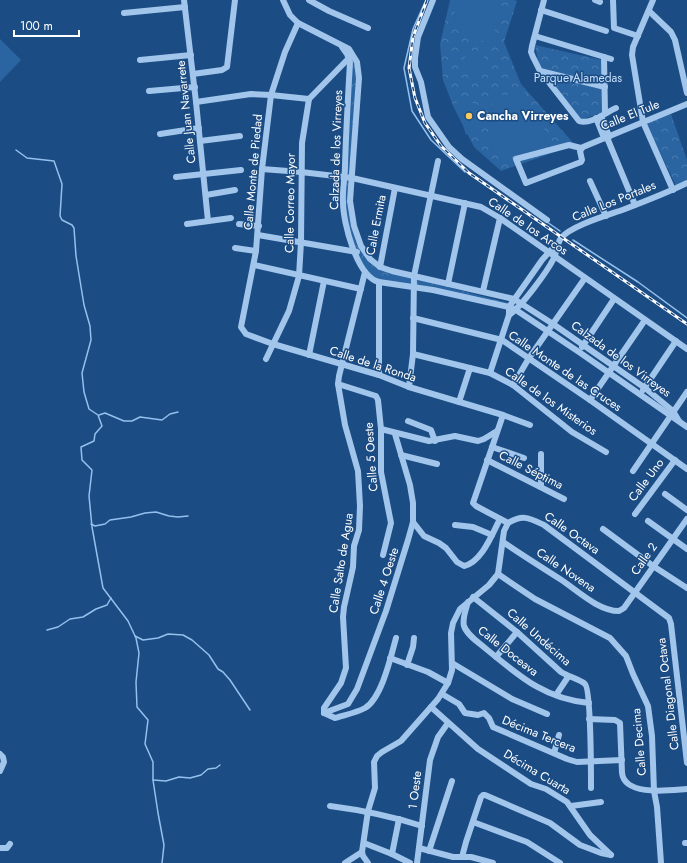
<svg xmlns="http://www.w3.org/2000/svg" width="687" height="863" font-family="Jost,sans-serif">
  <defs>
    <pattern id="park-crowns" width="20" height="18" patternUnits="userSpaceOnUse"><rect width="20" height="18" fill="#2a64a1"/><path d="M2 6a3 3 0 1 1 6 0M12 15a3 3 0 1 1 6 0" fill="none" stroke="#4a7baf"/></pattern>
  </defs>
  <rect width="100%" height="100%" fill="#1b4c84"/>
  <g fill="url(#park-crowns)">
    <path d="M450,0H514L517,1L504,42L521,84L575,145L501,171L474,147L454,108L443,80L440,44Z"/>
    <path d="M535,45L602,60L603,112L581,120L546,76L538,61Z"/>
    <path d="M354,59L357,67L352,178H344L349,62Z"/>
    <path d="M671,114L687,160V181L676,186L646,123Z"/>
    <path d="M344,180H351L350,202L362,248L381,270L517,305L515,310L415,288L374,283L360,266L348,238Z"/>
  </g>
  <g fill="#2a64a1">
    <path d="M456,0H499L502,8L491,42C464,39 450,29 456,0Z"/>
    <path d="M0,39L21,60L0,82Z"/>
    <path d="M483,50L485,71L467,72L465,52Z"/>
    <path d="M526,93V112L543,111L546,149L491,152L490,115L515,113L493,114L492,96Z"/>
    <path d="M471,98L482,128L466,135L456,103Z"/>
  </g>
  <g fill="none" stroke-linecap="round" stroke-linejoin="round">
    <g stroke="#94c0ed" stroke-width="1.5">
      <path d="M426,0L413,29L404,68L412,111L431,140L465,172"/>
      <path d="M16,150L27,158L54,161L62,184L60,216L62,220L72,225L74,228L76,256L84,305L90,326L91,340L82,373L84,392L89,409L98,415L102,426L95,434L94,441L81,447L82,460L92,470L89,496L92,527L103,588L128,621L136,638L139,653L136,682L137,707L148,720L145,744L153,762V780L158,813L164,845L162,863"/>
      <path d="M547,222L560,231"/>
      <path d="M573,240L638,282L687,318"/>
      <path d="M99,415L105,413L124,421H132L140,417L162,420L170,414L178,412"/>
      <path d="M91,524L95,526L105,524L110,520L131,517L145,513L156,512L169,516L178,517L188,516"/>
      <path d="M47,630L58,627L70,619L83,617L96,609L107,605L111,598"/>
      <path d="M135,636L143,640L158,638L168,634L183,635L192,640L209,655L218,669L223,672L230,680L250,710"/>
      <path d="M153,780L166,781L179,777L190,778L201,775L208,769L216,768L220,765"/>
    </g>
    <g stroke="#a1c5eb" stroke-width="6">
      <path d="M184,0L196,102L208,221"/>
      <path d="M283,0L290,15L298,23L349,49L357,62L359,78L350,201L354,226L361,246L370,259L380,267L392,271L514,299L553,324L645,388L673,411L679,421"/>
      <path d="M309,0L329,11L368,28"/>
      <path d="M433,0L418,37L415,58V67L421,82L428,117L449,147L462,159L547,220"/>
      <path d="M544,0L532,46L531,52L533,57L540,71L579,121C591,125 606,112 616,108"/>
      <path d="M595,0L600,2"/>
      <path d="M613,0L614,28L638,36"/>
      <path d="M653,0L633,47L632,55L643,122L673,190"/>
      <path d="M541,10L606,31"/>
      <path d="M649,11L671,32L675,40L687,93"/>
      <path d="M124,13L185,7"/>
      <path d="M298,23L285,52L271,95L262,169L256,251L241,327L246,334L273,344L379,375L409,387L503,415L530,425"/>
      <path d="M535,36L611,59"/>
      <path d="M342,47L347,54L350,62C348,97 346,131 345,166C345,178 342,190 343,202C343,223 357,277 379,282L433,290L509,307L516,310L579,352L687,427"/>
      <path d="M604,57L605,113"/>
      <path d="M140,60L191,55"/>
      <path d="M540,71L605,87"/>
      <path d="M193,74L222,70L227,67L235,0"/>
      <path d="M149,91L195,87"/>
      <path d="M196,102L251,94L271,95L309,99"/>
      <path d="M601,116L609,136L608,140L635,205"/>
      <path d="M596,118L604,138L607,139"/>
      <path d="M160,134L199,128"/>
      <path d="M200,141L240,136"/>
      <path d="M581,148L569,145L516,159L526,183L581,162L582,160L580,151L583,147L687,104"/>
      <path d="M262,169L301,172L352,178L481,207L500,218L687,349"/>
      <path d="M176,177L241,170"/>
      <path d="M590,181L606,216"/>
      <path d="M206,195L235,190"/>
      <path d="M187,224L231,218"/>
      <path d="M239,224L259,226"/>
      <path d="M258,235L357,252"/>
      <path d="M235,248L256,251"/>
      <path d="M254,265L361,289"/>
      <path d="M380,267L395,188"/>
      <path d="M448,284L465,203"/>
      <path d="M483,291L500,218"/>
      <path d="M509,315C522,306 547,272 554,258C557,251 557,244 561,238C572,225 609,215 625,209C646,201 667,193 687,183"/>
      <path d="M413,318L502,340L590,400L687,469"/>
      <path d="M582,347L614,299"/>
      <path d="M413,354L490,373L513,385L572,432L606,452"/>
      <path d="M309,355L324,281"/>
      <path d="M266,359L289,311L299,276L301,242L302,143L309,99L349,58"/>
      <path d="M490,373L509,315V307L542,260L551,250"/>
      <path d="M379,375V282"/>
      <path d="M338,384L376,396L378,400L381,429V472L391,523L383,555"/>
      <path d="M513,385L529,358L585,278"/>
      <path d="M409,387L413,354L414,276L438,161"/>
      <path d="M643,390L676,341"/>
      <path d="M590,400L645,320"/>
      <path d="M459,402L470,368"/>
      <path d="M503,415L473,503L476,506L508,523C523,514 529,518 544,525L669,618L671,624L687,763"/>
      <path d="M408,421L431,430L435,441"/>
      <path d="M381,429L429,441L455,436L478,441L484,439L497,431"/>
      <path d="M492,447L524,458"/>
      <path d="M541,454V487"/>
      <path d="M401,455L437,464"/>
      <path d="M487,460L564,499"/>
      <path d="M633,471L687,392"/>
      <path d="M665,494L687,510"/>
      <path d="M635,514L675,460"/>
      <path d="M648,521L687,549"/>
      <path d="M413,522L424,536L439,543L446,548L457,562L464,566C482,562 492,534 500,519"/>
      <path d="M455,525L473,527L492,535"/>
      <path d="M603,529L653,566L687,588"/>
      <path d="M503,542C522,555 541,567 560,579C577,590 598,611 619,611L624,608L687,519"/>
      <path d="M498,574L535,599L610,638L626,656L633,674L648,706L652,736L654,791L657,807L661,863"/>
      <path d="M473,597L517,632L561,672C567,676 581,680 585,684C591,689 591,775 591,788"/>
      <path d="M468,602C466,609 462,619 464,626C467,635 478,642 485,648C518,675 544,699 589,703"/>
      <path d="M496,657L517,632"/>
      <path d="M390,658L428,672L448,683"/>
      <path d="M452,663L512,699L547,714"/>
      <path d="M407,665L413,647L414,638"/>
      <path d="M442,694L459,704L465,713L478,715L484,713L489,718L493,727L567,759L577,762L622,760"/>
      <path d="M556,695L568,677"/>
      <path d="M431,707L478,749L531,784L546,789L567,802L590,835L611,855"/>
      <path d="M324,713V708L341,683L346,668L343,617L344,607L353,567L354,546L359,530L360,506L358,471L345,425L338,384L339,376L365,272"/>
      <path d="M324,713L348,704L357,689L386,611L408,540L413,522V503L410,485L395,434"/>
      <path d="M324,713L335,718C344,715 356,713 365,708C382,698 391,656 396,638"/>
      <path d="M589,719L615,720L620,723L622,773C625,797 671,790 687,789"/>
      <path d="M554,753L559,735"/>
      <path d="M0,754L3,757L4,762L0,771"/>
      <path d="M330,806C361,810 391,816 422,826"/>
      <path d="M571,806L601,802"/>
      <path d="M473,822L527,842L560,863"/>
      <path d="M364,843L392,854L410,863"/>
      <path d="M685,843H687"/>
      <path d="M0,848H7L10,844"/>
      <path d="M419,848L453,857H471L493,863"/>
      <path d="M429,851L452,781"/>
      <path d="M392,854L399,819"/>
      <path d="M462,857L466,842L481,797L483,795H485L550,823L580,845L588,848L601,853L611,855"/>
      <path d="M345,863L362,852"/>
      <path d="M368,863L363,856L362,852L368,811L375,788L374,762L377,756L382,752L401,741L438,699L448,683L452,670L451,633L453,623L460,609L489,585L498,574L504,531L508,523"/>
      <path d="M417,863L430,760L438,737L448,723"/>
    </g>
    <g stroke="#fff" stroke-width="3">
      <path id="rail" d="M427,0L413,37L409,68L415,98L425,123L441,146L469,173L687,324"/>
    </g>
    <use href="#rail" stroke="#1b4c84" stroke-width="1.5" stroke-dasharray="4.5" stroke-linecap="butt"/>
  </g>
  <circle fill="#fdc95d" stroke="#1b4c84" stroke-width="1.5" cx="469" cy="116" r="4"/>
  <g text-anchor="middle" dominant-baseline="central" stroke-width="3" stroke-linejoin="round" paint-order="stroke">
    <g font-size="12" fill="#c6def8" stroke="#1b4c84">
      <text x="578" y="78">Parque Alamedas</text>
    </g>
    <g font-size="12" fill="#fff" stroke="#1b4c84">
      <text transform="translate(186 112) rotate(-96)">Calle Juan Navarrete</text>
      <text transform="translate(630 115) rotate(-22)">Calle El Tule</text>
      <text transform="translate(336 150) rotate(-88)">Calzada de los Virreyes</text>
      <text transform="translate(253 172) rotate(-85)">Calle Monte de Piedad</text>
      <text transform="translate(614 201) rotate(-22)">Calle Los Portales</text>
      <text transform="translate(290 203) rotate(-89)">Calle Correo Mayor</text>
      <text transform="translate(376 225) rotate(-79)">Calle Ermita</text>
      <text transform="translate(528 226) rotate(34)">Calle de los Arcos</text>
      <text transform="translate(621 359) rotate(36)">Calzada de los Virreyes</text>
      <text transform="translate(373 364) rotate(18)">Calle de la Ronda</text>
      <text transform="translate(565 371) rotate(34)">Calle Monte de las Cruces</text>
      <text transform="translate(551 401) rotate(35)">Calle de los Misterios</text>
      <text transform="translate(371 457) rotate(-94)">Calle 5 Oeste</text>
      <text transform="translate(531 470) rotate(27)">Calle Séptima</text>
      <text transform="translate(646 480) rotate(-53)">Calle Uno</text>
      <text transform="translate(572 533) rotate(35)">Calle Octava</text>
      <text transform="translate(644 559) rotate(-55)">Calle 2</text>
      <text transform="translate(341 563) rotate(-81)">Calle Salto de Agua</text>
      <text transform="translate(566 570) rotate(34)">Calle Novena</text>
      <text transform="translate(384 581) rotate(-72)">Calle 4 Oeste</text>
      <text transform="translate(539 637) rotate(41)">Calle Undécima</text>
      <text transform="translate(508 651) rotate(38)">Calle Doceava</text>
      <text transform="translate(668 694) rotate(-97)">Calle Diagonal Octava</text>
      <text transform="translate(539 734) rotate(22)">Décima Tercera</text>
      <text transform="translate(639 742) rotate(-95)">Calle Decima</text>
      <text transform="translate(537 772) rotate(31)">Décima Cuarta</text>
      <text transform="translate(415 790) rotate(-83)">1 Oeste</text>
    </g>
    <g font-size="12" font-weight="bold" fill="#fff" stroke="#1b4c84" text-anchor="start">
      <text x="477" y="116">Cancha Virreyes</text>
    </g>
  </g>
  <path d="M14 30v6h65v-6" fill="none" stroke="#ffffff" stroke-width="2"/>
  <text x="20" y="30" font-size="12" fill="#ffffff" stroke="#1b4c84" stroke-width="3" paint-order="stroke">100 m</text>
</svg>
